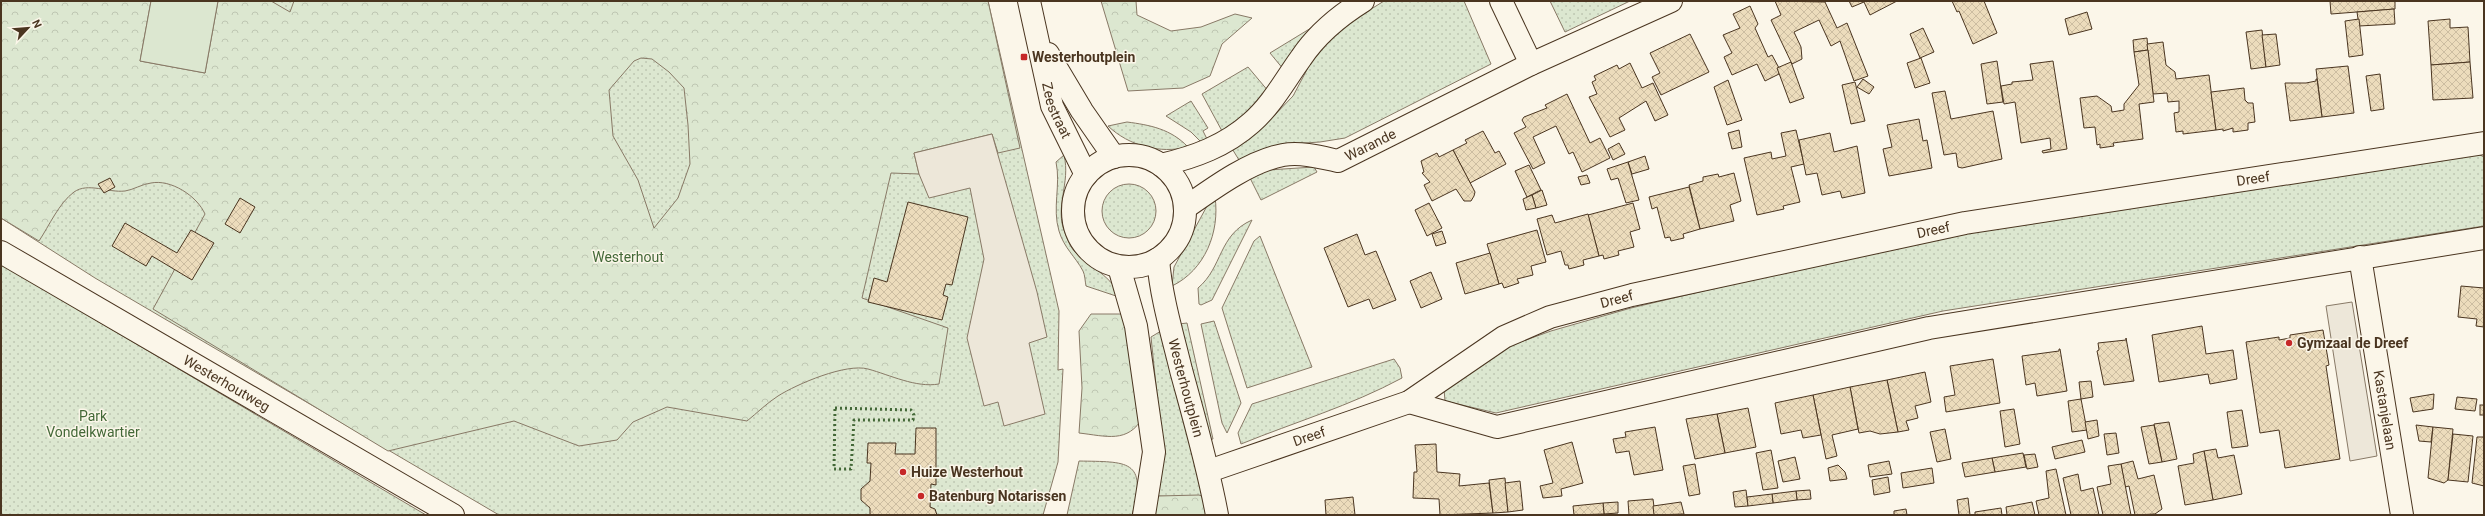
<svg xmlns="http://www.w3.org/2000/svg" width="2485" height="516" font-family="Roboto,sans-serif">
  <defs>
    <pattern id="grass-dots" width="8" height="8" patternUnits="userSpaceOnUse"><rect width="8" height="8" fill="#dce7d0"/><path d="M2 2h.1M6 6h.1" fill="none" stroke="#bec7b2" stroke-width="1.8" stroke-linecap="round"/></pattern>
    <pattern id="forest-crowns" width="20" height="18" patternUnits="userSpaceOnUse"><rect width="20" height="18" fill="#dce7d0"/><path d="M2 6a3 3 0 1 1 6 0M12 15a3 3 0 1 1 6 0" fill="none" stroke="#bec7b2"/></pattern>
    <pattern id="building-cross-hatch" width="8" height="8" patternUnits="userSpaceOnUse"><rect width="8" height="8" fill="#ecdcbc"/><path d="M0 0l8 8M0 8l8-8" fill="none" stroke="#ccbda1"/></pattern>
  </defs>
  <rect width="100%" height="100%" fill="#fbf6e9"/>
  <g fill="url(#grass-dots)" stroke="#887966">
    <path d="M1,1H988L1059,311L1058,370L1063,369L1058,462L1043,515H499L95,278L1,218Z"/>
    <path d="M1384,1H1464L1491,64L1345,138L1320,142L1290,144L1239,160L1231,147L1267,123L1293,96L1310,64L1336,31Z"/>
    <path d="M1550,1H1630L1565,32Z"/>
    <path d="M1311,28L1313,30L1284,70L1270,53Z"/>
    <path d="M1248,67L1269,92L1247,117L1222,131L1202,94Z"/>
    <path d="M1191,101L1208,128L1203,131L1207,139L1202,143L1191,132L1166,116Z"/>
    <path d="M1127,122C1150,125 1171,129 1188,147C1160,154 1129,146 1108,126Z"/>
    <path d="M2478,154L2484,157V226L1943,311L1496,413L1445,401L1444,389L1498,350L1551,331L1631,308L1972,228Z"/>
    <path d="M1064,155C1071,183 1054,207 1065,233C1067,239 1071,248 1075,252C1087,265 1116,279 1119,297L1086,286C1085,281 1085,275 1083,271C1075,256 1064,248 1059,231C1052,208 1061,185 1056,162Z"/>
    <path d="M1314,167L1317,172L1261,200L1249,176L1268,170Z"/>
    <circle cx="1129" cy="211" r="27"/>
    <path d="M1215,197C1220,232 1205,270 1172,286L1174,267L1207,206Z"/>
    <path d="M1252,220L1212,300L1201,305L1199,304L1198,288C1223,267 1218,235 1252,220Z"/>
    <path d="M1260,236L1312,367L1247,388L1222,308L1254,241Z"/>
    <path d="M1,264L426,515H1Z"/>
    <path d="M1214,321L1241,403L1227,433L1222,423L1201,324Z"/>
    <path d="M1187,323L1213,439L1208,440L1179,324Z"/>
    <path d="M1161,331L1207,498L1158,496L1161,434L1151,337Z"/>
    <path d="M1394,359L1400,368L1402,378C1350,406 1295,422 1241,444L1238,433L1252,404Z"/>
    <path d="M1079,461C1127,462 1148,459 1132,515H1067Z"/>
  </g>
  <g fill="url(#forest-crowns)" stroke="#887966" fill-rule="evenodd">
    <path d="M1,1H151L140,61L205,73L218,1H271L290,12L294,1H988L1020,148L998,153L992,134L914,153L919,174L891,173L862,298L948,328L939,384C916,388 890,375 868,369C846,363 797,384 778,396C767,403 757,413 747,421L667,407L633,422L617,440L579,446L514,421L388,451L153,309L205,214C197,196 171,179 151,183C142,184 133,190 125,191C108,193 88,182 74,192C59,203 49,226 39,241L1,218ZM641,58L652,59L669,72L684,88L688,125L690,164L678,198L654,228L638,180L613,136L609,90L634,61Z"/>
    <path d="M1101,1H1136L1137,15L1171,31L1201,27L1235,14L1252,18L1222,44L1210,76L1183,88L1128,91Z"/>
    <path d="M1091,314H1125L1143,417C1128,444 1106,436 1079,433L1082,388L1079,331Z"/>
    <path d="M1199,495L1207,498L1209,515H1154L1158,496Z"/>
  </g>
  <path fill="#dce7d0" stroke="#887966" d="M151,1H218L205,73L140,61Z"/>
  <g fill="#ede7d9" stroke="#887966">
    <path d="M992,134L1037,292L1047,337L1029,343L1045,414L1004,426L998,402L984,406L967,338L984,259L970,188L929,198L919,174L914,153Z"/>
    <path d="M2352,302L2377,456L2350,461L2326,306Z"/>
  </g>
  <g fill="url(#building-cross-hatch)" stroke="#4a3520">
    <path d="M1775,1L1825,2L1837,28L1847,23L1868,76L1854,81L1840,41L1831,46L1819,20L1794,32L1801,47L1802,59L1792,64L1771,20L1781,15Z"/>
    <path d="M1849,1H1897L1870,15L1864,2L1852,7Z"/>
    <path d="M1952,1H1984L1997,33L1973,44L1959,11L1957,12Z"/>
    <path d="M2330,1H2395V9L2331,14Z"/>
    <path d="M1750,6L1758,24L1755,28L1768,57L1772,55L1779,68V74L1765,81L1757,64L1732,75L1724,57L1732,53L1723,35L1740,28L1733,14Z"/>
    <path d="M2394,9L2395,24L2359,26L2357,12Z"/>
    <path d="M2087,12L2092,29L2069,35L2065,19Z"/>
    <path d="M2359,19L2363,55L2349,57L2345,21Z"/>
    <path d="M2450,19V28L2468,27L2470,62L2431,65L2428,21Z"/>
    <path d="M1923,28L1934,52L1920,58L1910,34Z"/>
    <path d="M2262,30L2266,67L2251,69L2246,32Z"/>
    <path d="M1690,34L1709,72L1661,95L1652,77L1660,73L1650,53Z"/>
    <path d="M2276,34L2280,65L2266,67L2262,35Z"/>
    <path d="M2147,38L2148,50L2134,52L2133,40Z"/>
    <path d="M2163,42L2166,65L2175,72L2176,79L2209,75L2216,130L2183,134V131L2176,132L2174,113L2179,112V101L2168,102L2167,93L2153,94L2147,44Z"/>
    <path d="M2148,50L2154,102L2139,104L2143,139L2113,143L2114,146L2100,148V144L2097,145L2095,127L2084,128L2080,98L2097,96L2111,106L2112,112L2124,110V104L2139,85L2134,52Z"/>
    <path d="M1921,58L1930,83L1915,88L1907,63Z"/>
    <path d="M1997,61L2003,102L1987,104L1981,64Z"/>
    <path d="M2053,61L2067,149L2043,153L2042,151L2051,149L2050,138L2021,143L2015,102L2004,104L2001,86L2012,84V82L2033,80L2030,64Z"/>
    <path d="M1791,62L1804,98L1790,103L1777,68Z"/>
    <path d="M2470,62L2473,98L2433,100L2431,65Z"/>
    <path d="M1630,63L1642,88L1653,83L1668,115L1655,121L1646,101L1619,118L1625,130L1610,137L1589,97L1597,94L1592,82L1596,80L1594,76L1617,65L1619,69Z"/>
    <path d="M2348,66L2354,113L2322,117L2316,69Z"/>
    <path d="M2380,74L2384,109L2371,111L2366,76Z"/>
    <path d="M1863,79L1874,87L1869,94L1857,87Z"/>
    <path d="M2316,79H2317L2322,117L2290,121L2285,83H2306L2316,81Z"/>
    <path d="M1728,80L1742,120L1727,125L1714,87Z"/>
    <path d="M1855,82L1865,121L1851,124L1842,85Z"/>
    <path d="M2244,88L2245,100L2248,103H2253L2255,122L2248,123V130L2233,132V128L2223,131V129L2216,130L2211,92Z"/>
    <path d="M1945,91L1951,119L1993,111L2002,159L1962,168L1958,167L1956,153L1944,155L1932,93Z"/>
    <path d="M1567,94L1590,143L1600,138L1610,158L1582,172L1573,152L1569,154L1556,126L1533,137L1545,163L1533,169L1514,133L1526,127L1522,120L1524,117L1547,108L1545,105Z"/>
    <path d="M1919,119L1923,141L1927,140L1932,168L1889,176L1883,149L1892,147L1887,125Z"/>
    <path d="M1739,130L1742,147L1732,149L1728,133Z"/>
    <path d="M1796,130L1804,164L1791,167L1800,202L1783,206L1784,209L1757,215L1744,158L1771,152L1772,159L1786,156L1781,133Z"/>
    <path d="M1483,131L1495,153L1499,151L1506,164L1470,183L1453,150L1467,143L1465,140Z"/>
    <path d="M1830,133L1834,152L1857,146L1865,193L1842,198L1840,191L1822,195L1817,173L1806,175L1799,140Z"/>
    <path d="M1619,143L1625,154L1613,160L1608,149Z"/>
    <path d="M1453,150L1475,192L1474,196L1471,201H1464L1456,189L1432,201L1424,185L1430,182L1422,173L1424,172L1421,161L1437,153L1439,157Z"/>
    <path d="M1645,156L1649,169L1632,174L1628,162Z"/>
    <path d="M1628,162L1639,200L1626,203L1618,178L1611,180L1607,169Z"/>
    <path d="M1529,165L1541,190L1527,197L1515,171Z"/>
    <path d="M1734,173L1741,201L1730,205L1734,221L1700,229L1689,185L1703,181V177L1718,174L1719,177Z"/>
    <path d="M1587,175L1590,183L1581,185L1578,177Z"/>
    <path d="M110,178L115,187L104,193L98,184Z"/>
    <path d="M1689,187L1700,229L1683,234L1684,238L1671,241L1670,237L1665,238L1657,207L1652,209L1649,197Z"/>
    <path d="M1542,190L1547,205L1536,208L1532,195Z"/>
    <path d="M1532,195L1536,208L1526,210L1523,199Z"/>
    <path d="M240,198L255,207L240,233L225,224Z"/>
    <path d="M908,202L968,217L952,285L946,284L943,295L948,297L942,320L868,302L874,278L887,282Z"/>
    <path d="M1429,203L1442,228L1427,236L1415,210Z"/>
    <path d="M1633,203L1640,229L1630,232L1634,247L1618,251L1619,255L1604,259L1603,255L1599,256L1588,215Z"/>
    <path d="M1588,214L1599,256L1583,260L1584,265L1569,269L1568,265H1565L1561,251L1547,255L1537,219L1552,215L1555,223Z"/>
    <path d="M125,223L177,253L191,230L214,243L192,280L152,256L146,266L112,246Z"/>
    <path d="M1537,230L1546,262L1531,266L1533,275L1517,279L1519,283L1504,288L1502,283L1499,284L1487,244Z"/>
    <path d="M1442,231L1446,243L1436,246L1432,234Z"/>
    <path d="M1357,234L1365,255L1376,251L1396,300L1373,309L1369,299L1348,307L1324,248Z"/>
    <path d="M1490,253L1499,284L1465,294L1456,263Z"/>
    <path d="M1431,272L1442,299L1421,308L1410,281Z"/>
    <path d="M2461,286L2484,288V327L2476,326L2477,319L2458,317Z"/>
    <path d="M2202,326L2206,354L2233,350L2237,379L2210,384L2208,374L2159,382L2152,335Z"/>
    <path d="M2323,330L2329,365L2326,366L2340,459L2285,468L2279,430L2260,433L2246,342L2279,337V340L2290,338V335Z"/>
    <path d="M2126,338L2134,381L2104,385L2097,351L2099,350L2098,343L2126,340Z"/>
    <path d="M2059,349H2060L2067,391L2037,396L2035,383L2026,385L2022,356L2059,351Z"/>
    <path d="M1993,359L2000,403L1946,412L1944,397L1955,395L1950,366Z"/>
    <path d="M1925,372L1931,402L1915,406L1918,418L1906,421L1909,430L1898,432L1887,380Z"/>
    <path d="M1887,380L1898,432L1880,434L1870,431L1859,433L1850,387Z"/>
    <path d="M2091,381L2093,397L2081,399L2079,382Z"/>
    <path d="M1850,387L1858,429L1832,435L1837,456L1826,459L1813,395Z"/>
    <path d="M2434,394L2433,409L2413,412L2410,398Z"/>
    <path d="M1813,395L1821,435L1803,438L1801,430L1781,434L1775,403Z"/>
    <path d="M2457,397L2477,399L2475,411L2455,409Z"/>
    <path d="M2081,399L2087,430L2072,432L2068,401Z"/>
    <rect x="2480" y="405" width="4" height="10"/>
    <path d="M1748,408L1756,447L1725,453L1717,414Z"/>
    <path d="M2014,409L2020,444L2005,447L2000,411Z"/>
    <path d="M2242,410L2248,446L2232,448L2227,412Z"/>
    <path d="M1717,414L1725,453L1695,459L1686,419Z"/>
    <path d="M2097,420L2099,436L2088,439L2085,422Z"/>
    <path d="M2169,422L2177,459L2162,462L2154,424Z"/>
    <path d="M2154,425L2162,462L2149,464L2141,427Z"/>
    <path d="M2416,425L2433,427L2431,442L2419,441Z"/>
    <path d="M1655,427L1663,470L1634,475L1629,451L1616,453L1613,439L1626,437L1625,432Z"/>
    <path d="M2433,427L2453,429L2448,480L2444,483L2428,478Z"/>
    <path d="M916,428H936V485L931,484L930,507L935,509L937,515H870V508L861,500V489L870,481L871,463H867L868,443H896L895,454H915Z"/>
    <path d="M1945,429L1951,459L1937,462L1930,432Z"/>
    <path d="M2116,433L2119,453L2107,455L2104,434Z"/>
    <path d="M2453,434L2473,436L2468,482L2448,480Z"/>
    <path d="M2477,437H2484V486L2472,483Z"/>
    <path d="M2082,440L2085,452L2055,459L2052,447Z"/>
    <path d="M1572,442L1583,483L1561,489L1562,496L1543,498L1540,486L1553,483L1544,450Z"/>
    <path d="M1436,444L1437,472L1460,474L1459,486L1489,483L1493,513L1440,515L1439,499L1413,498L1414,472H1417L1415,445Z"/>
    <path d="M2216,449L2218,458L2234,455L2242,494L2213,500L2204,451Z"/>
    <path d="M1771,450L1778,488L1763,490L1756,453Z"/>
    <path d="M2204,451L2213,500L2185,505L2178,466L2194,463L2193,454Z"/>
    <path d="M2023,453L2026,467L1995,472L1992,458Z"/>
    <path d="M2035,454L2038,467L2027,469L2024,455Z"/>
    <path d="M1795,457L1800,479L1783,482L1778,461Z"/>
    <path d="M1992,458L1995,472L1965,477L1962,463Z"/>
    <path d="M1889,461L1892,474L1870,477L1868,465Z"/>
    <path d="M2133,461L2138,479L2154,475L2162,509L2155,514L2135,515L2129,486L2125,487L2121,464Z"/>
    <path d="M1695,464L1700,494L1689,496L1683,466Z"/>
    <path d="M2121,464L2131,515H2103L2097,487L2111,484L2108,466Z"/>
    <path d="M1838,465L1845,472L1847,479L1830,481L1828,468Z"/>
    <path d="M1932,468L1934,483L1903,488L1901,473Z"/>
    <path d="M2056,469L2066,515H2039L2036,501L2049,498L2046,471Z"/>
    <path d="M2078,474L2081,491L2093,488L2099,515H2071L2063,478Z"/>
    <path d="M1888,477L1890,492L1874,495L1872,480Z"/>
    <path d="M1505,478L1508,512L1493,513L1489,480Z"/>
    <path d="M1520,481L1523,510L1508,512L1505,483Z"/>
    <path d="M1746,490L1748,506L1735,507L1733,492Z"/>
    <path d="M1810,490L1811,499L1797,500L1796,491Z"/>
    <path d="M1796,491L1797,500L1773,503L1772,494Z"/>
    <path d="M1772,494L1773,503L1748,506L1747,497Z"/>
    <path d="M1353,497L1355,515H1326L1325,500Z"/>
    <path d="M1968,498L1970,515H1957H1959L1957,500Z"/>
    <path d="M1653,499L1655,515H1629L1628,501Z"/>
    <path d="M1618,502V513L1604,514L1603,503Z"/>
    <path d="M1681,502L1684,514L1654,515L1653,506Z"/>
    <path d="M2032,502L2035,515H2007L2006,507Z"/>
    <path d="M1603,503L1604,514L1574,515L1573,506Z"/>
    <path d="M2001,508L2002,515H1975V512Z"/>
    <path d="M1906,509L1907,515H1894V511Z"/>
  </g>
  <g fill="none" stroke-linecap="round" stroke-linejoin="round">
    <g stroke="#4a3520" stroke-width="24">
      <g id="minor">
        <path d="M1501,1L1531,64"/>
        <path id="s1" d="M1,252L453,515"/>
        <path id="s2" d="M2360,257L2402,515"/>
        <path id="s3" d="M1158,259C1161,297 1172,333 1181,370C1194,418 1208,466 1217,515"/>
        <path d="M1119,267L1136,326L1154,452L1144,515"/>
        <path d="M1409,402L1497,427L1929,328L2484,238"/>
        <path id="s4" d="M1209,471L1409,402L1504,337L1550,317L1632,295L1965,223L2484,143"/>
      </g>
    </g>
    <g stroke="#4a3520" stroke-width="24">
      <g id="major">
        <path id="s5" d="M1029,1L1052,106L1086,175"/>
        <path d="M1048,54L1082,111L1114,157"/>
        <circle cx="1129" cy="211" r="56"/>
        <path d="M1161,165C1195,157 1225,146 1251,123C1272,105 1285,80 1301,58C1317,34 1339,16 1363,1"/>
        <path id="s6" d="M1185,208C1212,189 1250,161 1283,155C1301,152 1320,157 1338,161L1531,64L1671,1"/>
      </g>
    </g>
    <use href="#minor" stroke="#fbf6e9" stroke-width="22"/>
    <use href="#major" stroke="#fbf6e9" stroke-width="22"/>
    <path stroke="#436837" stroke-width="3" stroke-dasharray="2 3" stroke-linecap="butt" d="M835,408L911,410L914,415L913,420H854L851,469H834Z"/>
  </g>
  <g fill="#c62828" stroke="#fbf6e9" stroke-width="1.5">
    <rect x="1020" y="53" width="8" height="8" rx="2"/>
    <circle cx="2289" cy="343" r="4"/>
    <circle cx="903" cy="472" r="4"/>
    <circle cx="921" cy="496" r="4"/>
  </g>
  <g text-anchor="middle" dominant-baseline="central" stroke-width="3" stroke-linejoin="round" paint-order="stroke">
    <g font-size="14" font-weight="bold" fill="#4a3520" stroke="#fbf6e9" text-anchor="start">
      <text x="1032" y="57">Westerhoutplein</text>
      <text x="2297" y="343">Gymzaal de Dreef</text>
      <text x="911" y="472">Huize Westerhout</text>
      <text x="929" y="496">Batenburg Notarissen</text>
    </g>
    <g font-size="14" fill="#4a3520" stroke="#fbf6e9">
      <text stroke="none"><textPath href="#s5" startOffset="113">Zeestraat</textPath></text>
      <text stroke="none"><textPath href="#s6" startOffset="204">Warande</textPath></text>
      <text stroke="none"><textPath href="#s4" startOffset="1094">Dreef</textPath></text>
      <text stroke="none"><textPath href="#s4" startOffset="770">Dreef</textPath></text>
      <text stroke="none"><textPath href="#s4" startOffset="446">Dreef</textPath></text>
      <text stroke="none"><textPath href="#s1" startOffset="261">Westerhoutweg</textPath></text>
      <text stroke="none"><textPath href="#s3" startOffset="132">Westerhoutplein</textPath></text>
      <text stroke="none"><textPath href="#s2" startOffset="155">Kastanjelaan</textPath></text>
      <text stroke="none"><textPath href="#s4" startOffset="106">Dreef</textPath></text>
    </g>
    <g font-size="14" fill="#436837" stroke="#fbf6e9">
      <text x="628" y="257">Westerhout</text>
      <text x="93" y="416">Park<tspan x="93" dy="16">Vondelkwartier</tspan></text>
    </g>
  </g>
  <rect width="2485" height="516" fill="none" stroke="#4a3520" stroke-width="4"/>
  <g transform="translate(28 28) rotate(64)" stroke="#fbf6e9" stroke-width="3" paint-order="stroke">
  <path d="M0-3L7 15L0 10L-7 15Z" fill="#4a3520"/>
  <text y="-6" font-size="11" font-weight="bold" text-anchor="middle" fill="#4a3520">N</text>
  </g>
</svg>
